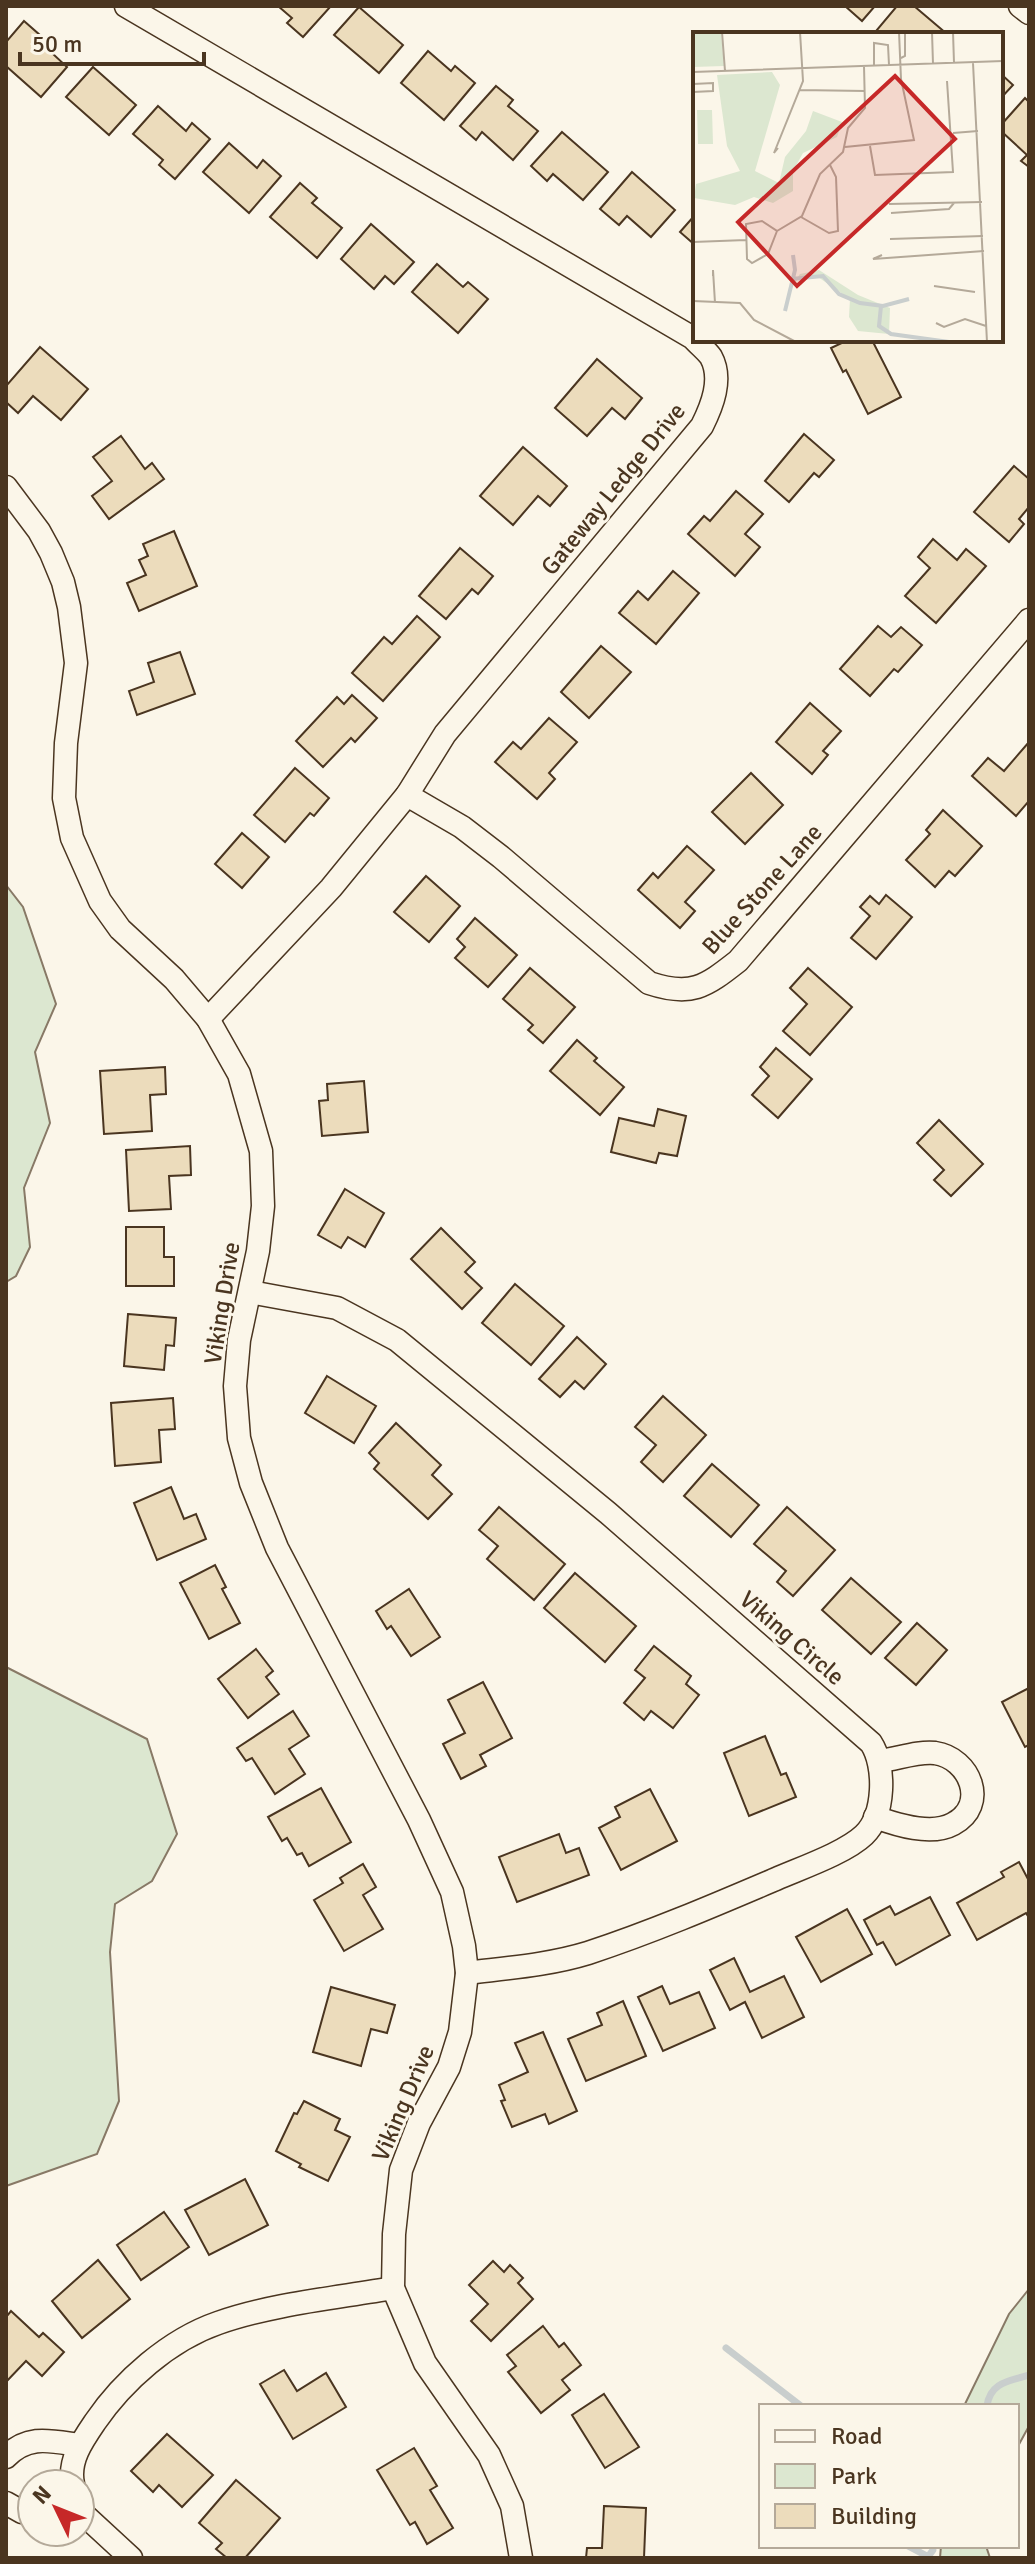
<svg xmlns="http://www.w3.org/2000/svg" width="1035" height="2564" font-family="Signika,sans-serif">
  <rect width="100%" height="100%" fill="#fbf6e9"/>
  <g fill="#dce7d0" stroke="#887966" stroke-width="2">
    <path d="M6,885L23,907L56,1004L35,1052L50,1123L24,1188L30,1247L16,1276L6,1282Z"/>
    <path d="M6,1667L147,1739L177,1834L152,1881L115,1904L110,1952L119,2101L97,2154L6,2186Z"/>
    <path d="M1029,2289V2426L1017,2448V2406H964L1009,2314Z"/>
    <path d="M941,2546H986L990,2558H940Z"/>
  </g>
  <g fill="none" stroke-linecap="round" stroke-linejoin="round">
    <g stroke="#c9cecd" stroke-width="7">
      <path d="M726,2348L801,2406"/>
      <path d="M987,2406C990,2382 1010,2381 1029,2375"/>
      <path d="M908,2546L927,2556"/>
      <path d="M927,2558L933,2550L932,2546"/>
    </g>
  </g>
  <g fill="#ecdcbc" stroke="#4a3520" stroke-width="2">
    <path d="M278,6H331L303,37L287,23L292,18Z"/>
    <path d="M845,6H875L862,21Z"/>
    <path d="M897,6H914L947,34H880L876,31Z"/>
    <path d="M359,7L403,45L379,73L334,35Z"/>
    <path d="M24,21L41,36L38,40L67,67L41,97L6,66V42Z"/>
    <path d="M428,51L451,71L455,66L475,83L444,120L401,83Z"/>
    <path d="M93,67L136,105L109,135L66,97Z"/>
    <path d="M1001,74L1013,85L1001,98Z"/>
    <path d="M496,86L513,100L508,106L538,131L513,160L482,132L476,140L460,126Z"/>
    <path d="M1025,98L1029,102V167L1021,161L1027,155L1001,131V125Z"/>
    <path d="M158,106L186,131L192,123L210,139L175,179L159,165L163,160L133,134Z"/>
    <path d="M562,132L608,172L583,200L553,174L547,181L531,166Z"/>
    <path d="M229,143L257,168L263,160L281,176L249,213L203,172Z"/>
    <path d="M632,172L675,210L651,237L627,216L619,225L600,209Z"/>
    <path d="M300,183L317,198L312,203L342,228L317,258L270,217Z"/>
    <path d="M695,215V245L680,232Z"/>
    <path d="M371,224L414,262L394,284L385,276L374,289L341,259Z"/>
    <path d="M437,264L463,287L468,282L488,299L458,333L412,292Z"/>
    <path d="M848,340H872L901,397L868,414L846,370L843,372L831,348Z"/>
    <path d="M40,347L88,389L61,420L33,396L18,413L6,402V386Z"/>
    <path d="M597,359L642,398L625,419L612,408L587,436L555,408Z"/>
    <path d="M804,434L834,460L819,477L814,473L789,502L765,481Z"/>
    <path d="M121,436L145,469L152,463L164,479L109,519L92,496L112,481L93,457Z"/>
    <path d="M523,447L567,486L550,506L538,496L513,525L480,496Z"/>
    <path d="M1014,466L1029,479V507L1019,519L1024,524L1009,542L974,512Z"/>
    <path d="M736,491L763,514L745,534L760,547L735,576L688,534L704,516L710,521Z"/>
    <path d="M174,531L197,586L139,611L127,583L146,575L139,560L148,556L143,544Z"/>
    <path d="M933,539L957,560L966,549L986,566L936,623L905,596L930,568L918,557Z"/>
    <path d="M460,548L493,576L478,594L472,589L446,619L419,596Z"/>
    <path d="M673,571L699,593L656,644L619,613L638,591L648,600Z"/>
    <path d="M417,616L440,637L383,701L352,673L384,637L392,644Z"/>
    <path d="M878,626L891,637L901,627L922,645L898,672L894,669L870,696L840,669Z"/>
    <path d="M601,646L631,672L589,718L561,692Z"/>
    <path d="M180,652L195,694L137,715L129,691L154,682L148,663Z"/>
    <path d="M352,695L377,718L355,742L351,738L323,767L296,741L337,697L344,704Z"/>
    <path d="M810,703L841,731L823,751L828,755L812,774L776,742Z"/>
    <path d="M549,718L577,742L549,773L555,779L537,799L495,762L513,742L521,749Z"/>
    <path d="M1029,742V801L1016,816L972,776L988,758L1004,771Z"/>
    <path d="M295,768L329,798L314,816L310,813L285,842L254,815Z"/>
    <path d="M751,773L783,805L745,844L712,812Z"/>
    <path d="M943,810L982,846L955,876L949,871L935,887L906,860L930,834L926,830Z"/>
    <path d="M242,833L269,857L242,888L215,864Z"/>
    <path d="M687,846L714,870L685,902L695,911L680,928L638,890L653,873L658,878Z"/>
    <path d="M426,876L460,906L429,942L394,912Z"/>
    <path d="M886,895L912,917L876,959L851,938L870,916L860,907L870,896L879,904Z"/>
    <path d="M475,918L517,955L488,987L455,958L465,947L457,939Z"/>
    <path d="M530,968L575,1007L543,1043L528,1030L533,1025L503,999Z"/>
    <path d="M808,968L852,1007L810,1055L783,1031L807,1004L790,988Z"/>
    <path d="M577,1040L597,1058L594,1061L624,1087L600,1115L550,1071Z"/>
    <path d="M776,1048L812,1079L778,1118L752,1095L769,1076L760,1067Z"/>
    <path d="M165,1067L166,1094L150,1095L152,1131L104,1134L100,1071Z"/>
    <path d="M364,1081L368,1132L322,1136L319,1101L328,1100L327,1084Z"/>
    <path d="M658,1109L686,1116L677,1156L659,1153L656,1163L611,1152L619,1118L654,1126Z"/>
    <path d="M939,1120L983,1164L951,1196L934,1180L944,1170L917,1143Z"/>
    <path d="M190,1146L191,1175L169,1176L171,1209L129,1211L126,1150Z"/>
    <path d="M345,1189L384,1213L365,1247L348,1237L341,1248L318,1235Z"/>
    <path d="M126,1227H164V1257H174V1286H126Z"/>
    <path d="M441,1228L475,1262L465,1272L482,1288L462,1309L411,1259Z"/>
    <path d="M515,1284L564,1326L531,1365L482,1323Z"/>
    <path d="M128,1314L176,1318L174,1346L166,1345L164,1370L124,1366Z"/>
    <path d="M577,1337L606,1364L584,1389L575,1381L560,1397L539,1379Z"/>
    <path d="M327,1376L376,1406L354,1443L305,1413Z"/>
    <path d="M663,1396L706,1435L663,1482L641,1462L656,1445L635,1427Z"/>
    <path d="M173,1398L175,1429L159,1430L161,1462L115,1466L111,1403Z"/>
    <path d="M396,1423L441,1465L432,1475L452,1494L428,1519L374,1469L379,1463L369,1453Z"/>
    <path d="M712,1464L759,1505L731,1537L684,1496Z"/>
    <path d="M171,1487L184,1519L196,1514L206,1539L157,1560L134,1503Z"/>
    <path d="M499,1507L565,1564L534,1600L487,1559L498,1546L479,1530Z"/>
    <path d="M787,1507L835,1550L793,1596L777,1582L786,1571L754,1544Z"/>
    <path d="M215,1565L226,1587L222,1589L240,1623L209,1639L180,1583Z"/>
    <path d="M575,1573L636,1626L605,1662L544,1608Z"/>
    <path d="M851,1578L901,1622L871,1654L822,1610Z"/>
    <path d="M409,1589L440,1637L411,1656L391,1626L387,1629L376,1611Z"/>
    <path d="M917,1623L947,1650L916,1685L885,1658Z"/>
    <path d="M654,1646L691,1676L686,1684L699,1695L673,1728L651,1711L644,1720L624,1703L645,1678L635,1670Z"/>
    <path d="M256,1649L273,1671L266,1677L279,1694L248,1718L218,1679Z"/>
    <path d="M483,1682L512,1738L480,1755L486,1766L461,1779L443,1744L465,1733L448,1700Z"/>
    <path d="M1029,1688V1745L1025,1747L1002,1702Z"/>
    <path d="M293,1711L309,1736L289,1749L305,1774L275,1794L252,1758L246,1761L237,1748Z"/>
    <path d="M765,1736L781,1775L786,1773L796,1797L749,1816L724,1753Z"/>
    <path d="M321,1788L351,1842L309,1866L302,1853L297,1855L287,1838L282,1841L268,1817Z"/>
    <path d="M650,1789L677,1841L621,1870L599,1828L620,1817L615,1807Z"/>
    <path d="M559,1834L566,1853L579,1848L589,1875L517,1902L499,1857Z"/>
    <path d="M1019,1862L1029,1881V1918L1026,1913L977,1940L957,1903L1004,1877L1001,1872Z"/>
    <path d="M363,1864L376,1887L363,1895L383,1929L344,1951L314,1900L343,1883L340,1878Z"/>
    <path d="M930,1897L950,1935L896,1965L883,1942L877,1945L864,1920L890,1906L895,1915Z"/>
    <path d="M847,1909L872,1954L821,1982L796,1937Z"/>
    <path d="M734,1958L750,1992L784,1976L804,2017L762,2038L745,2002L730,2010L710,1970Z"/>
    <path d="M662,1986L670,2004L699,1992L715,2028L663,2051L638,1997Z"/>
    <path d="M331,1987L395,2005L387,2033L371,2029L361,2066L313,2052Z"/>
    <path d="M623,2001L646,2056L586,2081L568,2039L602,2025L597,2013Z"/>
    <path d="M543,2032L577,2111L549,2124L545,2114L512,2127L501,2101L505,2100L499,2085L528,2072L515,2043Z"/>
    <path d="M304,2101L340,2119L335,2130L350,2137L328,2181L299,2167L301,2164L276,2151L294,2113L297,2114Z"/>
    <path d="M245,2179L268,2225L209,2255L185,2210Z"/>
    <path d="M164,2212L189,2247L141,2280L117,2245Z"/>
    <path d="M98,2260L130,2299L82,2338L52,2301Z"/>
    <path d="M493,2261L504,2272L510,2265L523,2278L518,2283L533,2299L491,2341L471,2321L488,2304L469,2285Z"/>
    <path d="M11,2311L39,2337L43,2333L64,2352L42,2376L26,2361L6,2382V2317Z"/>
    <path d="M543,2326L559,2347L564,2343L581,2365L562,2380L570,2390L541,2413L508,2372L516,2366L507,2355Z"/>
    <path d="M284,2370L297,2391L326,2373L346,2407L293,2439L260,2384Z"/>
    <path d="M604,2394L639,2447L605,2468L572,2415Z"/>
    <path d="M167,2434L213,2475L182,2507L159,2485L153,2492L131,2471Z"/>
    <path d="M414,2448L437,2486L430,2490L453,2528L427,2544L415,2522L410,2525L377,2470Z"/>
    <path d="M236,2480L280,2518L245,2558H227L216,2549L222,2543L199,2523Z"/>
    <path d="M604,2506L646,2508L644,2558H586L587,2548H602Z"/>
  </g>
  <g fill="none" stroke-linecap="round" stroke-linejoin="round">
    <g stroke="#4a3520" stroke-width="25">
      <g id="street">
        <path d="M126,6L693,338C698,344 707,351 711,357C723,379 712,406 702,426L445,734L407,795L331,888L208,1019"/>
        <path d="M1020,6L1029,13"/>
        <path d="M6,487L39,531L51,553L63,582L69,607L76,663L66,743L64,798L72,838L100,901L120,929L174,979L208,1019L239,1074L261,1151L263,1206L258,1251L239,1340L235,1386L239,1438L251,1483L277,1548L419,1820L452,1892L464,1946L467,1973L460,2032L449,2067L419,2123L401,2170L394,2234L393,2288L425,2363L489,2455L512,2506L521,2558"/>
        <path d="M407,795L462,827L501,857L649,983C691,997 705,987 738,961L1029,620"/>
        <path d="M250,1292L337,1308L397,1340L608,1513L871,1743C886,1766 885,1815 864,1835C845,1853 801,1868 776,1879C715,1905 652,1932 588,1953C549,1965 507,1968 467,1973"/>
        <path d="M875,1817C897,1825 931,1836 953,1824C989,1805 970,1758 935,1753C918,1751 897,1759 880,1761"/>
        <path d="M6,2457C28,2434 51,2441 79,2445"/>
        <path d="M73,2484C68,2461 82,2441 95,2422C123,2381 169,2340 218,2323C272,2304 336,2298 393,2288"/>
        <path d="M6,2503L22,2512L32,2513"/>
        <path d="M80,2511L131,2558"/>
      </g>
    </g>
    <use href="#street" stroke="#fbf6e9" stroke-width="22"/>
  </g>
  <g text-anchor="middle" dominant-baseline="central" stroke-width="6" stroke-linejoin="round" paint-order="stroke">
    <g font-size="24" fill="#4a3520" stroke="#fbf6e9">
      <text transform="translate(613 489) rotate(-51)">Gateway Ledge Drive</text>
      <text transform="translate(762 889) rotate(-48)">Blue Stone Lane</text>
      <text transform="translate(222 1303) rotate(-81)">Viking Drive</text>
      <text transform="translate(792 1638) rotate(41)">Viking Circle</text>
      <text transform="translate(403 2103) rotate(-67)">Viking Drive</text>
    </g>
  </g>
  <g transform="translate(693 32)">
    <rect width="310" height="310" fill="#fbf6e9"/>
    <path d="M0,0H28L31,34L0,35ZM79,40L87,53L62,139L86,151L92,125L113,99L120,79L149,90L144,105L110,121L100,139V159L80,171L61,165L42,173L1,166L3,152L47,139L34,114L24,43ZM4,78H19L20,112H5ZM126,238L165,263L197,276L196,302L165,299L156,285L157,267L125,245L104,248L94,260L107,242Z" fill="#dce7d0"/>
    <path fill="none" stroke="#c9cecd" stroke-width="4" d="M98,247L130,244L146,262L167,271L190,274L216,267M188,274L186,294L198,302L256,310M92,279L102,238L100,223"/>
    <path fill="none" stroke="#b4a999" stroke-width="2" d="M29,0L32,39M239,0L240,32M260,0L261,31M208,26L212,24V0M280,31L294,310M181,34V11L195,13L196,33M0,40L310,29M0,52L20,51V59L0,60M106,58L172,59M260,101L285,99M177,114L182,143L260,140L254,49M152,115L221,108L208,47L206,0M85,116L81,121L110,49L107,0M196,172L289,170M198,181L256,177L261,171M108,185L136,201L145,199L143,145L137,133M69,189L84,199L75,222L59,231L54,227L53,192ZM84,199L109,184L127,142L150,120L155,96L172,76L171,34M197,207L290,204M0,210L53,208M189,223L180,227L291,219M20,244V238L22,271M241,254L282,260M0,269L47,271L61,288L103,310M243,291L251,295L272,287L293,294"/>
    <path fill="#c62828" fill-opacity="0.15" stroke="#c62828" stroke-width="4" d="M202,44L262,107L104,254L45,190Z"/>
    <rect width="310" height="310" fill="none" stroke="#4a3520" stroke-width="4"/>
  </g>
  <rect width="1035" height="2564" fill="none" stroke="#4a3520" stroke-width="16"/>
  <rect x="759" y="2404" width="260" height="144" fill="#fbf6e9" stroke="#b4a999" stroke-width="2"/>
  <rect x="775" y="2430" width="40" height="12" fill="#fbf6e9" stroke="#b4a999" stroke-width="2"/>
  <text x="831" y="2444" font-size="24" fill="#4a3520">Road</text>
  <rect x="775" y="2464" width="40" height="24" fill="#dce7d0" stroke="#b4a999" stroke-width="2"/>
  <text x="831" y="2484" font-size="24" fill="#4a3520">Park</text>
  <rect x="775" y="2504" width="40" height="24" fill="#ecdcbc" stroke="#b4a999" stroke-width="2"/>
  <text x="831" y="2524" font-size="24" fill="#4a3520">Building</text>
  <g transform="translate(56 2508) rotate(313)"><circle r="38" fill="#fbf6e9" stroke="#b4a999" stroke-width="2"/>
  <path d="M0-6L14 30L0 20L-14 30Z" fill="#c62828"/>
  <text y="-12" font-size="22" font-weight="bold" text-anchor="middle" fill="#4a3520">N</text>
  </g>
  <path d="M20 52v12h184v-12" fill="none" stroke="#4a3520" stroke-width="4"/>
  <text x="32" y="52" font-size="24" fill="#4a3520" stroke="#fbf6e9" stroke-width="6" paint-order="stroke">50 m</text>
</svg>
